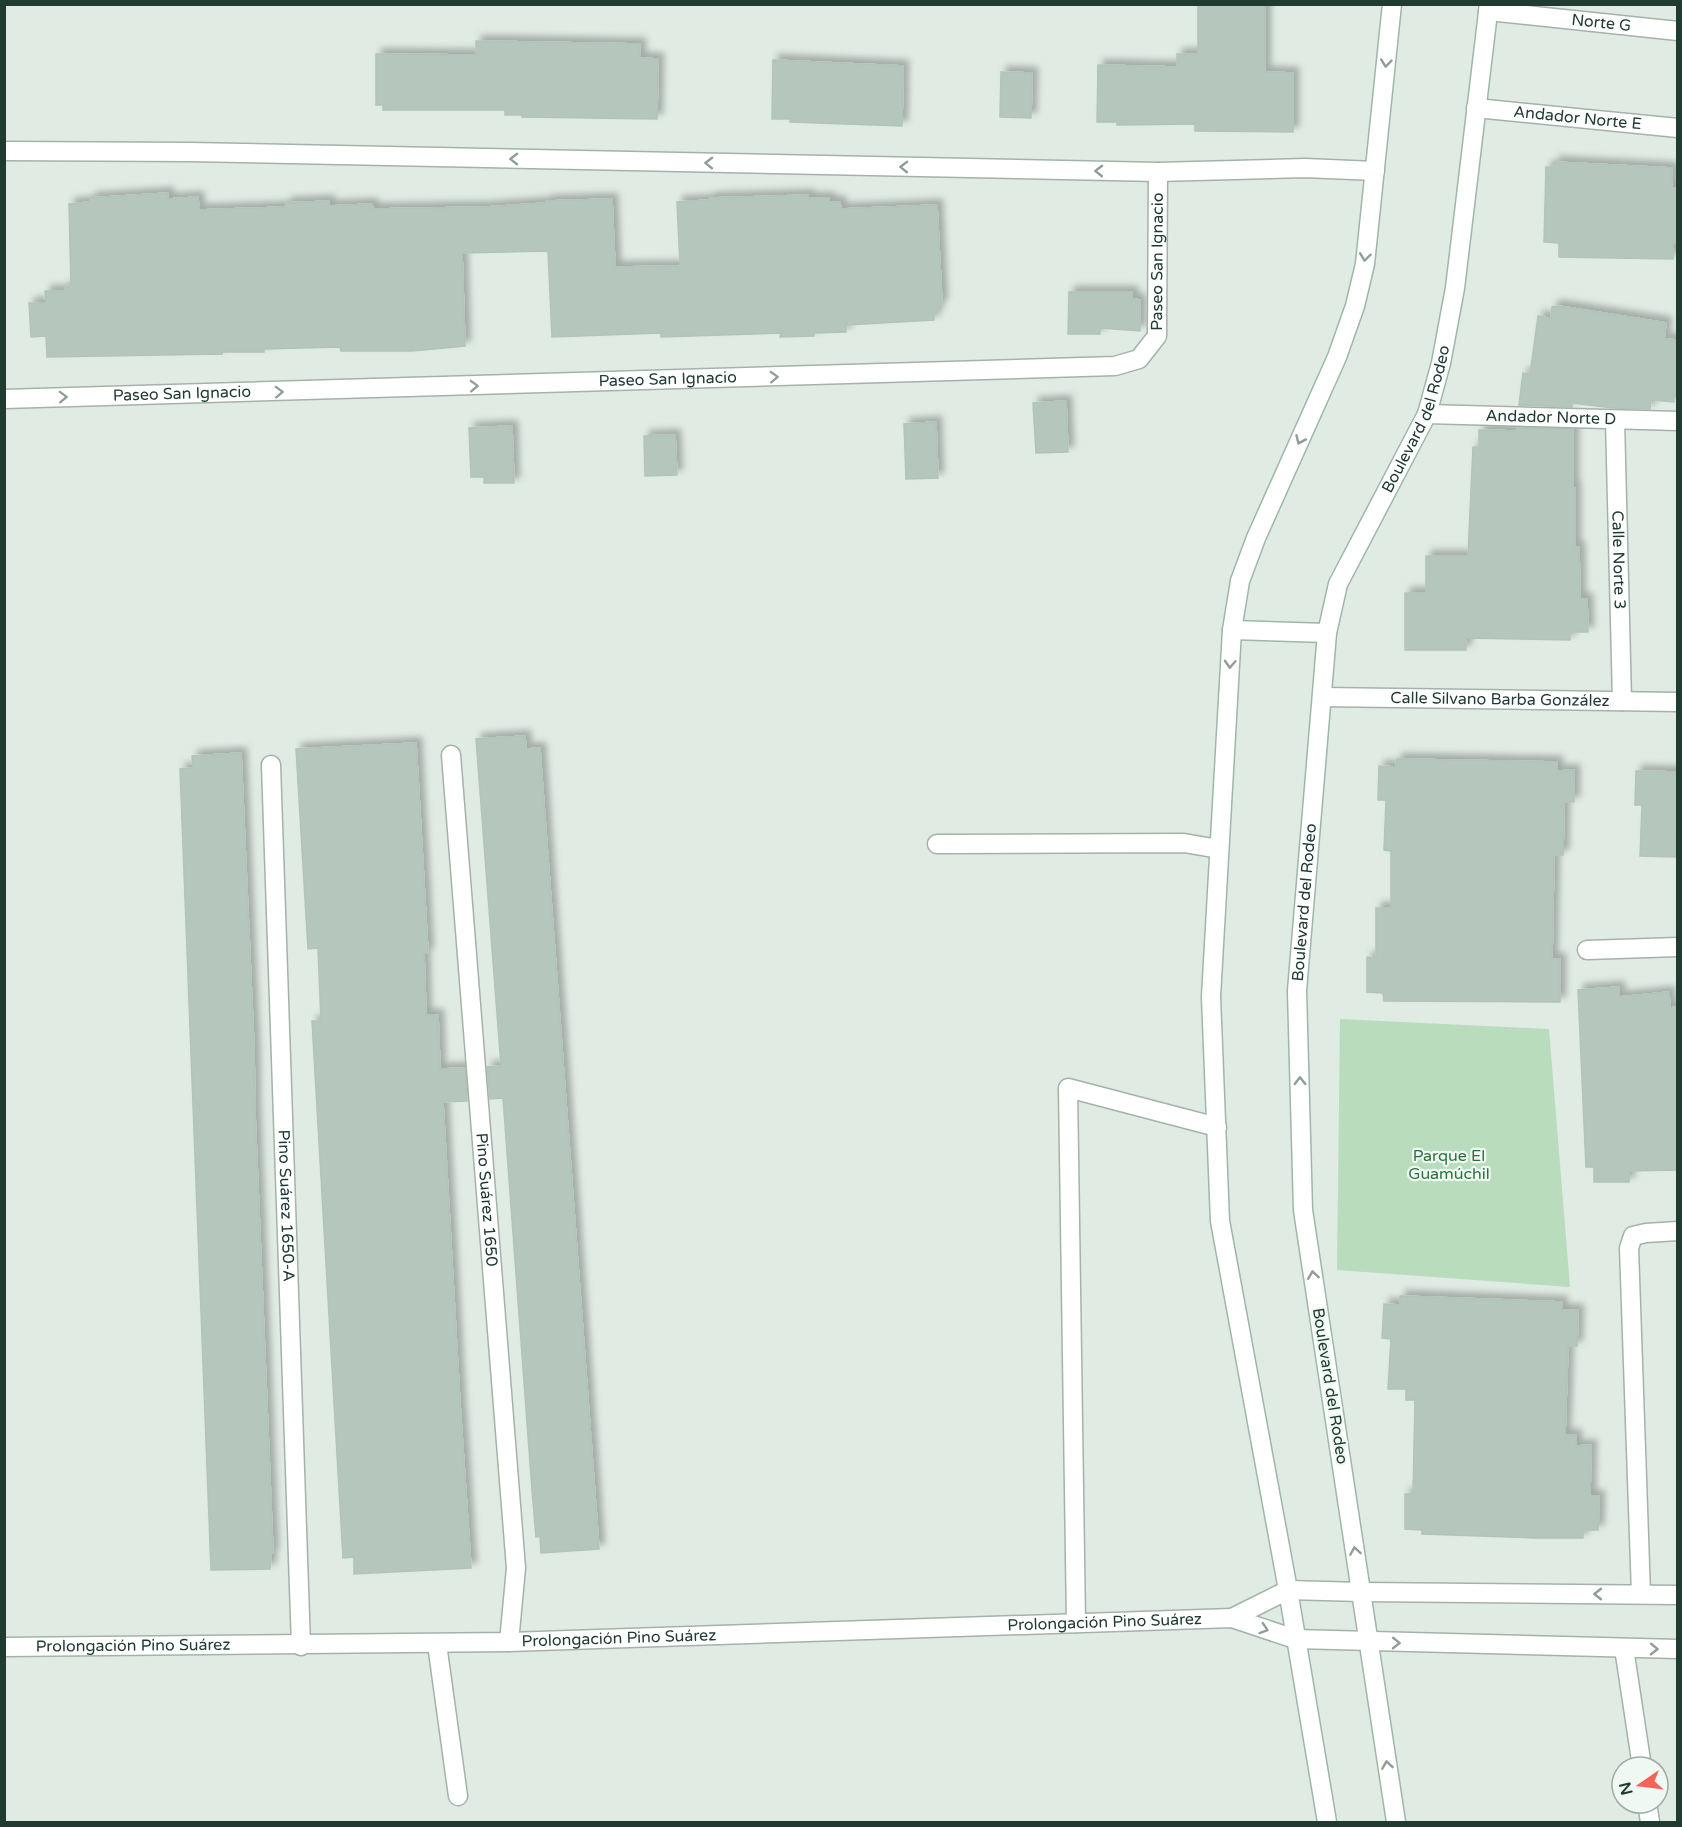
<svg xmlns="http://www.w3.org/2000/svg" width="1682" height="1827" font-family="'Varela Round',sans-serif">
  <defs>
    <filter id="shadow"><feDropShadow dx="5.5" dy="-5.5" stdDeviation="3" flood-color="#0004"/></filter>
  </defs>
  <rect width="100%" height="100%" fill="#e0ebe4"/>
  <path fill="#b8dcbc" d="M1340,1019L1549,1029L1570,1287L1337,1270Z"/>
  <g fill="#b5c6bd" stroke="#b2c4ba" stroke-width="1.5" filter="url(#shadow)">
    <path d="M1198,4H1265V72L1293,73V132L1195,131V124L1117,125V122H1097L1098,65L1177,67V54H1198Z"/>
    <path d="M476,41L640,44V58L658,59L657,119L522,117L523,115H505V110H383V105H376V54L476,55Z"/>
    <path d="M773,60L903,66L902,126L790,122V119H772Z"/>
    <path d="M1001,72L1032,73L1031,118L1000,117Z"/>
    <path d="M1554,162L1672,168V188H1677V243H1673V259L1559,257V243L1544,242L1546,167H1554Z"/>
    <path d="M168,193V199L198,197L199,210L286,207V203L329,201V206L372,204L373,209L486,207L546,203V201L612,199L615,267L680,266L677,202L710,200V198L808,195V198H829V202H840L841,209L937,205L942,304L938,305V312H934V320L846,325V332L814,333V336L780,337L781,333L661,337V333L552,337L548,251L462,253L465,346L412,351H341L340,347L264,349V352H222V354L47,357L46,336L31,337L29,303H46L45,291H65V287L71,286L69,204L90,202V198Z"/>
    <path d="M1069,292H1132V299L1140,300V331L1100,328V334H1068Z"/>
    <path d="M1559,306L1666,323L1664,339L1677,340V397L1674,396V402L1651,400L1650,409L1613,408L1572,403V407L1519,405L1523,373L1530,375L1538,316L1551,319L1552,307Z"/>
    <path d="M1066,401L1068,452L1036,453L1033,403Z"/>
    <path d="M936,422L938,478L906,479L904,424Z"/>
    <path d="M512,426L514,483H484V477H471L469,428Z"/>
    <path d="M1517,428L1573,429V488H1575V547H1579L1580,599H1587L1588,632H1570V640L1466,638V650H1405V593H1426V556H1468L1473,447H1479V430L1516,431Z"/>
    <path d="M675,435L677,475L645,476L644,436Z"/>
    <path d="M525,736L526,749L540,748L541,764L599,1549L541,1553L540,1536L536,1537L532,1490L503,1098L490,1099L487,1067L501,1066L476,739Z"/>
    <path d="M416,743L428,953H424L426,1015H438L440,1069L465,1068L467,1101L443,1102L460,1404L471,1568L354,1574V1557L343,1558L312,1021H321L318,948L308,949L296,749Z"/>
    <path d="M241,753L254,1048L255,1113L273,1553H271L270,1569L211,1570L180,769L193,768L192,756Z"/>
    <path d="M1397,759L1557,762V771L1574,770V802H1564L1563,855H1554L1552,959H1560V1002L1384,1001L1383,993L1367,992V957L1376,958V908H1391V851L1384,850L1386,800H1378L1379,766L1396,767Z"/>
    <path d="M1636,771L1677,772L1676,857L1640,856L1642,805H1635Z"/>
    <path d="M1619,987V997L1669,992L1670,1008L1677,1007V1170L1629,1171V1182H1594V1167H1586L1578,990Z"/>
    <path d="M1400,1296L1562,1302L1561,1310H1578L1577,1346H1568L1565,1435H1576V1446L1591,1445L1590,1496H1599L1598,1530H1583V1538H1536L1422,1534V1530L1405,1529V1494H1413L1415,1400H1406V1389H1388L1391,1339L1382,1338L1384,1304L1400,1305Z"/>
  </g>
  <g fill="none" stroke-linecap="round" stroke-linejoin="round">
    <g stroke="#a3b3aa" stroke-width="21">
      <g id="lane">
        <path d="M937,844L1184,843L1219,849"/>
        <path d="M1076,1623L1068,1088L1217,1127"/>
        <path d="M437,1644L458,1796"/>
      </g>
    </g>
    <g stroke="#a3b3aa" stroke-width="21">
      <g id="street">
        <path id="s1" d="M1488,11L1678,31"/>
        <path id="s2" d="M1476,108L1678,128"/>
        <path d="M4,151L190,152L1158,172L1305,168L1375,171"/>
        <path id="s3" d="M4,399L1115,366L1139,359L1157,336L1158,172"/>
        <path id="s4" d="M1427,414L1678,421"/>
        <path id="s5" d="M1615,420L1622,701"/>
        <path id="s6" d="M1322,697L1678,702"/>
        <path id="s7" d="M451,755L516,1568L509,1642"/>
        <path id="s8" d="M271,765L301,1646"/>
        <path d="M1587,950L1678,947"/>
        <path d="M1641,1594L1629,1248L1633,1236L1646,1233L1678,1231"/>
        <path d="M1232,1618L1288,1590L1361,1592L1678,1595"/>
        <path id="s9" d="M4,1647L509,1642L1232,1618L1295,1639L1678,1649"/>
        <path d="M1624,1648L1642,1767"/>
        <path d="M1647,1803L1650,1822"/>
      </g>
    </g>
    <g stroke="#9eb7aa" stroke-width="21">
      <g id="secondary">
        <path d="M1232,630L1327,633"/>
        <path d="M1327,1822L1288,1590L1220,1221L1211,997L1232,630L1240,581L1256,538L1337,357L1355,306L1365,264L1392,4"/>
        <path id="s10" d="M1396,1822L1303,1210L1297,991L1327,633L1338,584L1427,414L1441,363L1455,288L1489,4"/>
      </g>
    </g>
    <use href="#lane" stroke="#fff" stroke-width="18"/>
    <use href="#street" stroke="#fff" stroke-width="18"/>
    <use href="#secondary" stroke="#fff" stroke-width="18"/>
  </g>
  <defs><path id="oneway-chevron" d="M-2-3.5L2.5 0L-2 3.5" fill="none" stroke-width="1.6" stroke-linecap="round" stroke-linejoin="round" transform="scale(1.5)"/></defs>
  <g stroke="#909d98">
    <use href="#oneway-chevron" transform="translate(1386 63) rotate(96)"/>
    <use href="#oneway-chevron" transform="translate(514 159) rotate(-179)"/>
    <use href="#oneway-chevron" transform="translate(709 163) rotate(-179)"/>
    <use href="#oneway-chevron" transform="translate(904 167) rotate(-179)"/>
    <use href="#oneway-chevron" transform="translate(1099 171) rotate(-179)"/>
    <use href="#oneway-chevron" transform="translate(1365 257) rotate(97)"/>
    <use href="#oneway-chevron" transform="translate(774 377) rotate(-2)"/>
    <use href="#oneway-chevron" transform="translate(474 386) rotate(-2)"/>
    <use href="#oneway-chevron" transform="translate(279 392) rotate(-2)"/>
    <use href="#oneway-chevron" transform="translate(63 397) rotate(-2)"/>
    <use href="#oneway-chevron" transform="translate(1300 440) rotate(114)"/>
    <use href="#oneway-chevron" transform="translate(1230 664) rotate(93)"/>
    <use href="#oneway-chevron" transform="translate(1300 1081) rotate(-91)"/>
    <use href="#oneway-chevron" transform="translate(1313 1275) rotate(-99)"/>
    <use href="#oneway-chevron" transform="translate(1355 1551) rotate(-99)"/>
    <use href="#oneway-chevron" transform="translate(1598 1594) rotate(-180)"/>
    <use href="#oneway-chevron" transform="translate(1264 1629) rotate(18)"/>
    <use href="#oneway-chevron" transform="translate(1396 1643) rotate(1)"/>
    <use href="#oneway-chevron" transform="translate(1654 1649) rotate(1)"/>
    <use href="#oneway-chevron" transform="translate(1387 1765) rotate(-99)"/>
  </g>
  <g text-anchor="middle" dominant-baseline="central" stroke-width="4.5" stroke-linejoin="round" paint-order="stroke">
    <g font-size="16" fill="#203b30" stroke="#f0f8f3">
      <text stroke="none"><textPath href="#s1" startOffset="114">Norte G</textPath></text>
      <text stroke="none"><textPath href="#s2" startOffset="102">Andador Norte E</textPath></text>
      <text stroke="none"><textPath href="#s3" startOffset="1240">Paseo San Ignacio</textPath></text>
      <text stroke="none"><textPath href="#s3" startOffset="664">Paseo San Ignacio</textPath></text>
      <text stroke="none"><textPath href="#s3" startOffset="178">Paseo San Ignacio</textPath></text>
      <text stroke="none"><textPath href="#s10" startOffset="1431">Boulevard del Rodeo</textPath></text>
      <text stroke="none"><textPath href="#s4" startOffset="124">Andador Norte D</textPath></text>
      <text stroke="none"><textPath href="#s5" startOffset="140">Calle Norte 3</textPath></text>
      <text stroke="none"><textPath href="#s6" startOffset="178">Calle Silvano Barba González</textPath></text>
      <text stroke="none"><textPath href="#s10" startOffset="927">Boulevard del Rodeo</textPath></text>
      <text stroke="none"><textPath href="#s7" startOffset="446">Pino Suárez 1650</textPath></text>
      <text stroke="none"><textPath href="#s8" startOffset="441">Pino Suárez 1650-A</textPath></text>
      <text transform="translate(1330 1386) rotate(81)">Boulevard del Rodeo</text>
      <text stroke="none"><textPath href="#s9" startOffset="1101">Prolongación Pino Suárez</textPath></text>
      <text stroke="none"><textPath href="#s9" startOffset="615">Prolongación Pino Suárez</textPath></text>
      <text stroke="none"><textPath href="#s9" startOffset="129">Prolongación Pino Suárez</textPath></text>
    </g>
    <g font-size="16" fill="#2a723b" stroke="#f0f8f3">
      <text x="1449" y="1156">Parque El<tspan x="1449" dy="18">Guamúchil</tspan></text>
    </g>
  </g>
  <rect width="1682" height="1827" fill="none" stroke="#203b30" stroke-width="12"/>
  <g transform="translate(1640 1785) rotate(256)"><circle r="28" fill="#f0f8f3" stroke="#9daca5" stroke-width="1.5"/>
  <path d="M0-4.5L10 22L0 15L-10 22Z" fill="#f36456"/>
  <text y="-9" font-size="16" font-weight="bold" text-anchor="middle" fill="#203b30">N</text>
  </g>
</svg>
